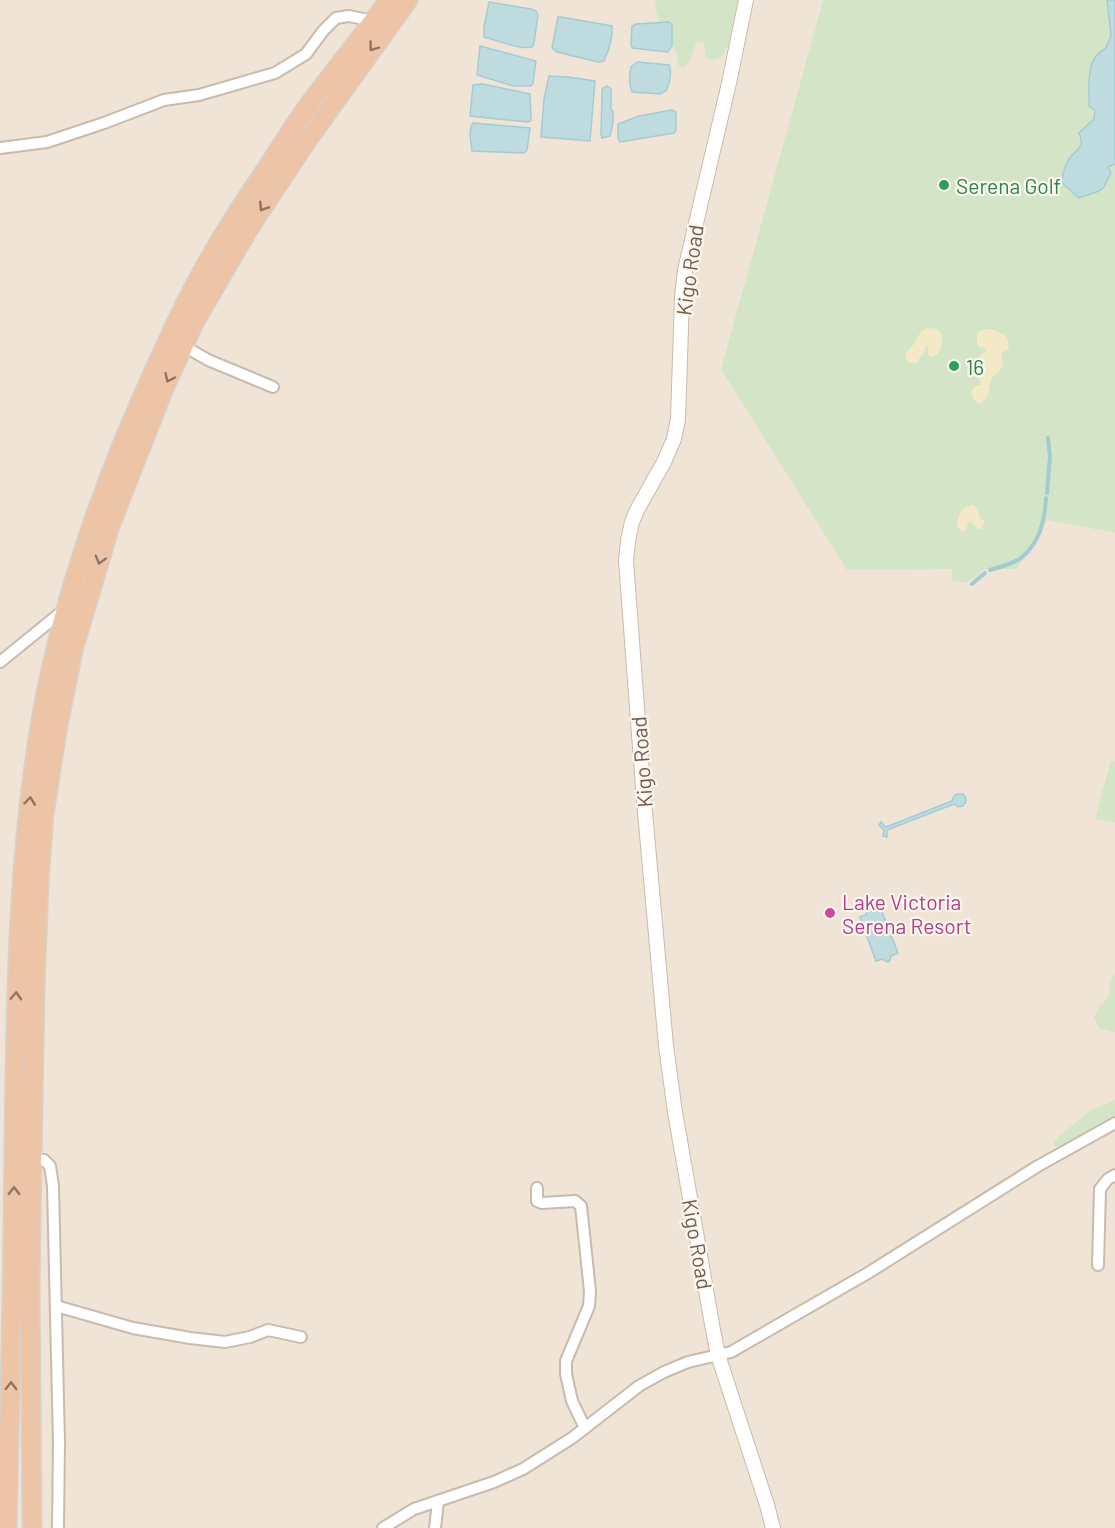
<svg xmlns="http://www.w3.org/2000/svg" width="1115" height="1528" font-family="Barlow,sans-serif">
  <rect width="100%" height="100%" fill="#f9f2e7"/>
  <path fill="#f0e4d6" d="M0,0H823L721,370L1047,520L1115,533V1528H0Z"/>
  <g fill="#d4e5c7">
    <path d="M655,0H740L731,40L722,57L709,60L705,55L704,43L697,41L691,58L683,68L678,65L676,51C661,38 657,19 655,0Z"/>
    <path d="M823,0H1115V533L1047,520L1017,569H985L966,583L952,581V569L847,570L721,369Z"/>
    <path d="M1111,760L1115,761V823L1095,819Z"/>
    <path d="M1115,973V1032H1114L1099,1028L1094,1018L1101,1004L1108,998L1111,980Z"/>
    <path d="M1115,1100V1120L1082,1139L1056,1147L1053,1144L1059,1136L1091,1110Z"/>
  </g>
  <g fill="#f4e9c6">
    <path d="M932,328L938,330L942,334C942,343 942,356 931,357L928,354V345L926,346L923,355L920,357L917,363C909,365 903,360 907,352C909,349 912,347 914,344C916,340 918,335 922,331C926,328 927,329 932,328Z"/>
    <path d="M989,329C1001,332 1012,336 1008,350L1001,353C1001,357 1004,363 1002,367C1000,372 995,373 992,378C987,389 993,395 980,403L975,401L971,393L974,387L981,385V382L977,377V374L982,371L983,367L980,362V355L986,352V350L984,348L979,347L977,343V333L981,330Z"/>
    <path d="M973,505L978,510L980,518L984,520L985,523L981,529H977L971,522L968,523L966,530L962,531L957,526C958,515 961,507 973,505Z"/>
  </g>
  <g fill="#bedce0" stroke="#a5cbd1" stroke-width="1.5">
    <path d="M1107,0H1115V164L1108,167L1111,173L1104,187L1099,191L1079,198L1062,183C1062,175 1065,166 1069,159C1076,148 1086,150 1079,133L1094,119L1095,111L1089,106C1090,86 1084,59 1106,48L1111,35Z"/>
    <path d="M489,2L531,9L536,11L538,15L534,43L532,47C519,50 497,40 484,37V27Z"/>
    <path d="M558,17H561L612,26C613,37 609,50 604,61L598,62L557,52L552,48Z"/>
    <path d="M669,22L672,25V45L668,52L632,48L631,44L632,26L636,24Z"/>
    <path d="M480,46L536,61L533,83L531,86H513L477,75Z"/>
    <path d="M638,62L669,65C672,72 670,84 666,91L660,94L632,92C629,84 629,75 631,67Z"/>
    <path d="M549,76L568,77L595,81L590,141L541,137L544,99Z"/>
    <path d="M483,84L530,94L531,120L528,122L470,116L473,85Z"/>
    <path d="M607,86L611,89V109L613,112V122L610,136L602,138L601,135L602,94V89Z"/>
    <path d="M672,110L676,112V130L674,133L620,142L618,138V124L639,116Z"/>
    <path d="M473,123L530,128L527,150L524,153L472,151C471,142 468,130 473,123Z"/>
    <path d="M957,794H963C967,798 967,802 963,806L958,807L954,804L887,830V837L883,836L884,830L879,825L881,822L886,827L952,801L954,796Z"/>
    <path d="M870,909L875,912L881,909L898,953L891,956L890,960L888,962L882,959L876,961L860,917L866,915L867,911Z"/>
  </g>
  <g fill="none" stroke-linecap="round" stroke-linejoin="round">
    <g stroke="#a5cbd1" stroke-width="4">
      <path d="M1047,493L1050,457L1048,438"/>
      <path d="M990,570C1000,567 1013,564 1021,558C1040,543 1045,520 1046,498"/>
      <path d="M972,584L985,573"/>
    </g>
    <g stroke="#c9baae" stroke-width="14">
      <g id="minor">
        <path d="M0,148L47,142L104,123L164,100L199,95L275,73L306,54L323,31L336,18L349,16L373,21"/>
        <path d="M184,346L208,360L273,387"/>
        <path d="M0,662L64,610"/>
        <path d="M32,1159L44,1160L50,1166L53,1186L59,1442L58,1528"/>
        <path d="M537,1188V1201L542,1203L575,1201L581,1206L590,1291L589,1306L566,1361V1374L572,1401L585,1428"/>
        <path d="M1098,1265L1100,1189L1108,1179L1115,1175"/>
        <path d="M56,1306L133,1328L190,1338L225,1342L250,1337L268,1330L301,1337"/>
        <path d="M383,1528L414,1509L494,1482L523,1469L572,1438L639,1386L664,1372L688,1362L731,1352L868,1273L1038,1166L1115,1123"/>
        <path d="M435,1528L438,1502"/>
      </g>
    </g>
    <g stroke="#c9baae" stroke-width="16">
      <path id="tertiary" d="M746,0L729,83L685,270L682,297L678,419L674,439L664,462L637,510L632,522L628,541L626,561L644,801L666,1046L675,1112L713,1330L718,1355L767,1505L773,1528"/>
    </g>
    <g stroke="#d7d1ce" stroke-width="21">
      <g id="trunk">
        <path d="M7,1528C10,1401 13,1273 14,1146C16,995 17,842 46,693C69,578 109,468 158,362C169,338 180,313 193,289C214,248 239,209 265,171C278,151 291,130 305,110C332,73 362,37 389,0"/>
        <path d="M32,1528L30,1285L32,1159L35,989L39,882L44,814L58,725L74,647L110,526L163,391L194,323L248,230L306,142L408,0"/>
      </g>
    </g>
    <use href="#minor" stroke="#fff" stroke-width="10"/>
    <use href="#tertiary" stroke="#fff" stroke-width="14"/>
    <use href="#trunk" stroke="#eec4a6" stroke-width="18"/>
  </g>
  <defs><path id="oneway-chevron" d="M-2-3.5L2.5 0L-2 3.5" fill="none" stroke-width="1.6" stroke-linecap="round" stroke-linejoin="round" transform="scale(1.5)"/></defs>
  <g stroke="#8f7465">
    <use href="#oneway-chevron" transform="translate(373 47) rotate(126)"/>
    <use href="#oneway-chevron" transform="translate(263 207) rotate(123)"/>
    <use href="#oneway-chevron" transform="translate(169 378) rotate(115)"/>
    <use href="#oneway-chevron" transform="translate(100 560) rotate(106)"/>
    <use href="#oneway-chevron" transform="translate(30 801) rotate(-83)"/>
    <use href="#oneway-chevron" transform="translate(16 996) rotate(-87)"/>
    <use href="#oneway-chevron" transform="translate(14 1191) rotate(-89)"/>
    <use href="#oneway-chevron" transform="translate(11 1386) rotate(-89)"/>
  </g>
  <g fill="#2e9e5b" stroke="#fdf6ed" stroke-width="2">
    <circle cx="944" cy="185" r="6"/>
    <circle cx="954" cy="366" r="6"/>
  </g>
  <circle fill="#d1479c" stroke="#fdf6ed" stroke-width="2" cx="830" cy="913" r="6"/>
  <g text-anchor="middle" dominant-baseline="central" stroke-width="4.5" stroke-linejoin="round" paint-order="stroke">
    <g font-size="21" fill="#27864d" stroke="#fdf6ed" text-anchor="start">
      <text x="956" y="185">Serena Golf</text>
      <text x="966" y="366">16</text>
    </g>
    <g font-size="21" fill="#6f5a4f" stroke="#fdf6ed">
      <text transform="translate(689 270) rotate(-82)">Kigo Road</text>
      <text transform="translate(641 762) rotate(-94)">Kigo Road</text>
      <text transform="translate(698 1244) rotate(80)">Kigo Road</text>
    </g>
    <g font-size="21" fill="#b23c85" stroke="#fdf6ed" text-anchor="start">
      <text x="842" y="901">Lake Victoria<tspan x="842" dy="24">Serena Resort</tspan></text>
    </g>
  </g>
</svg>
